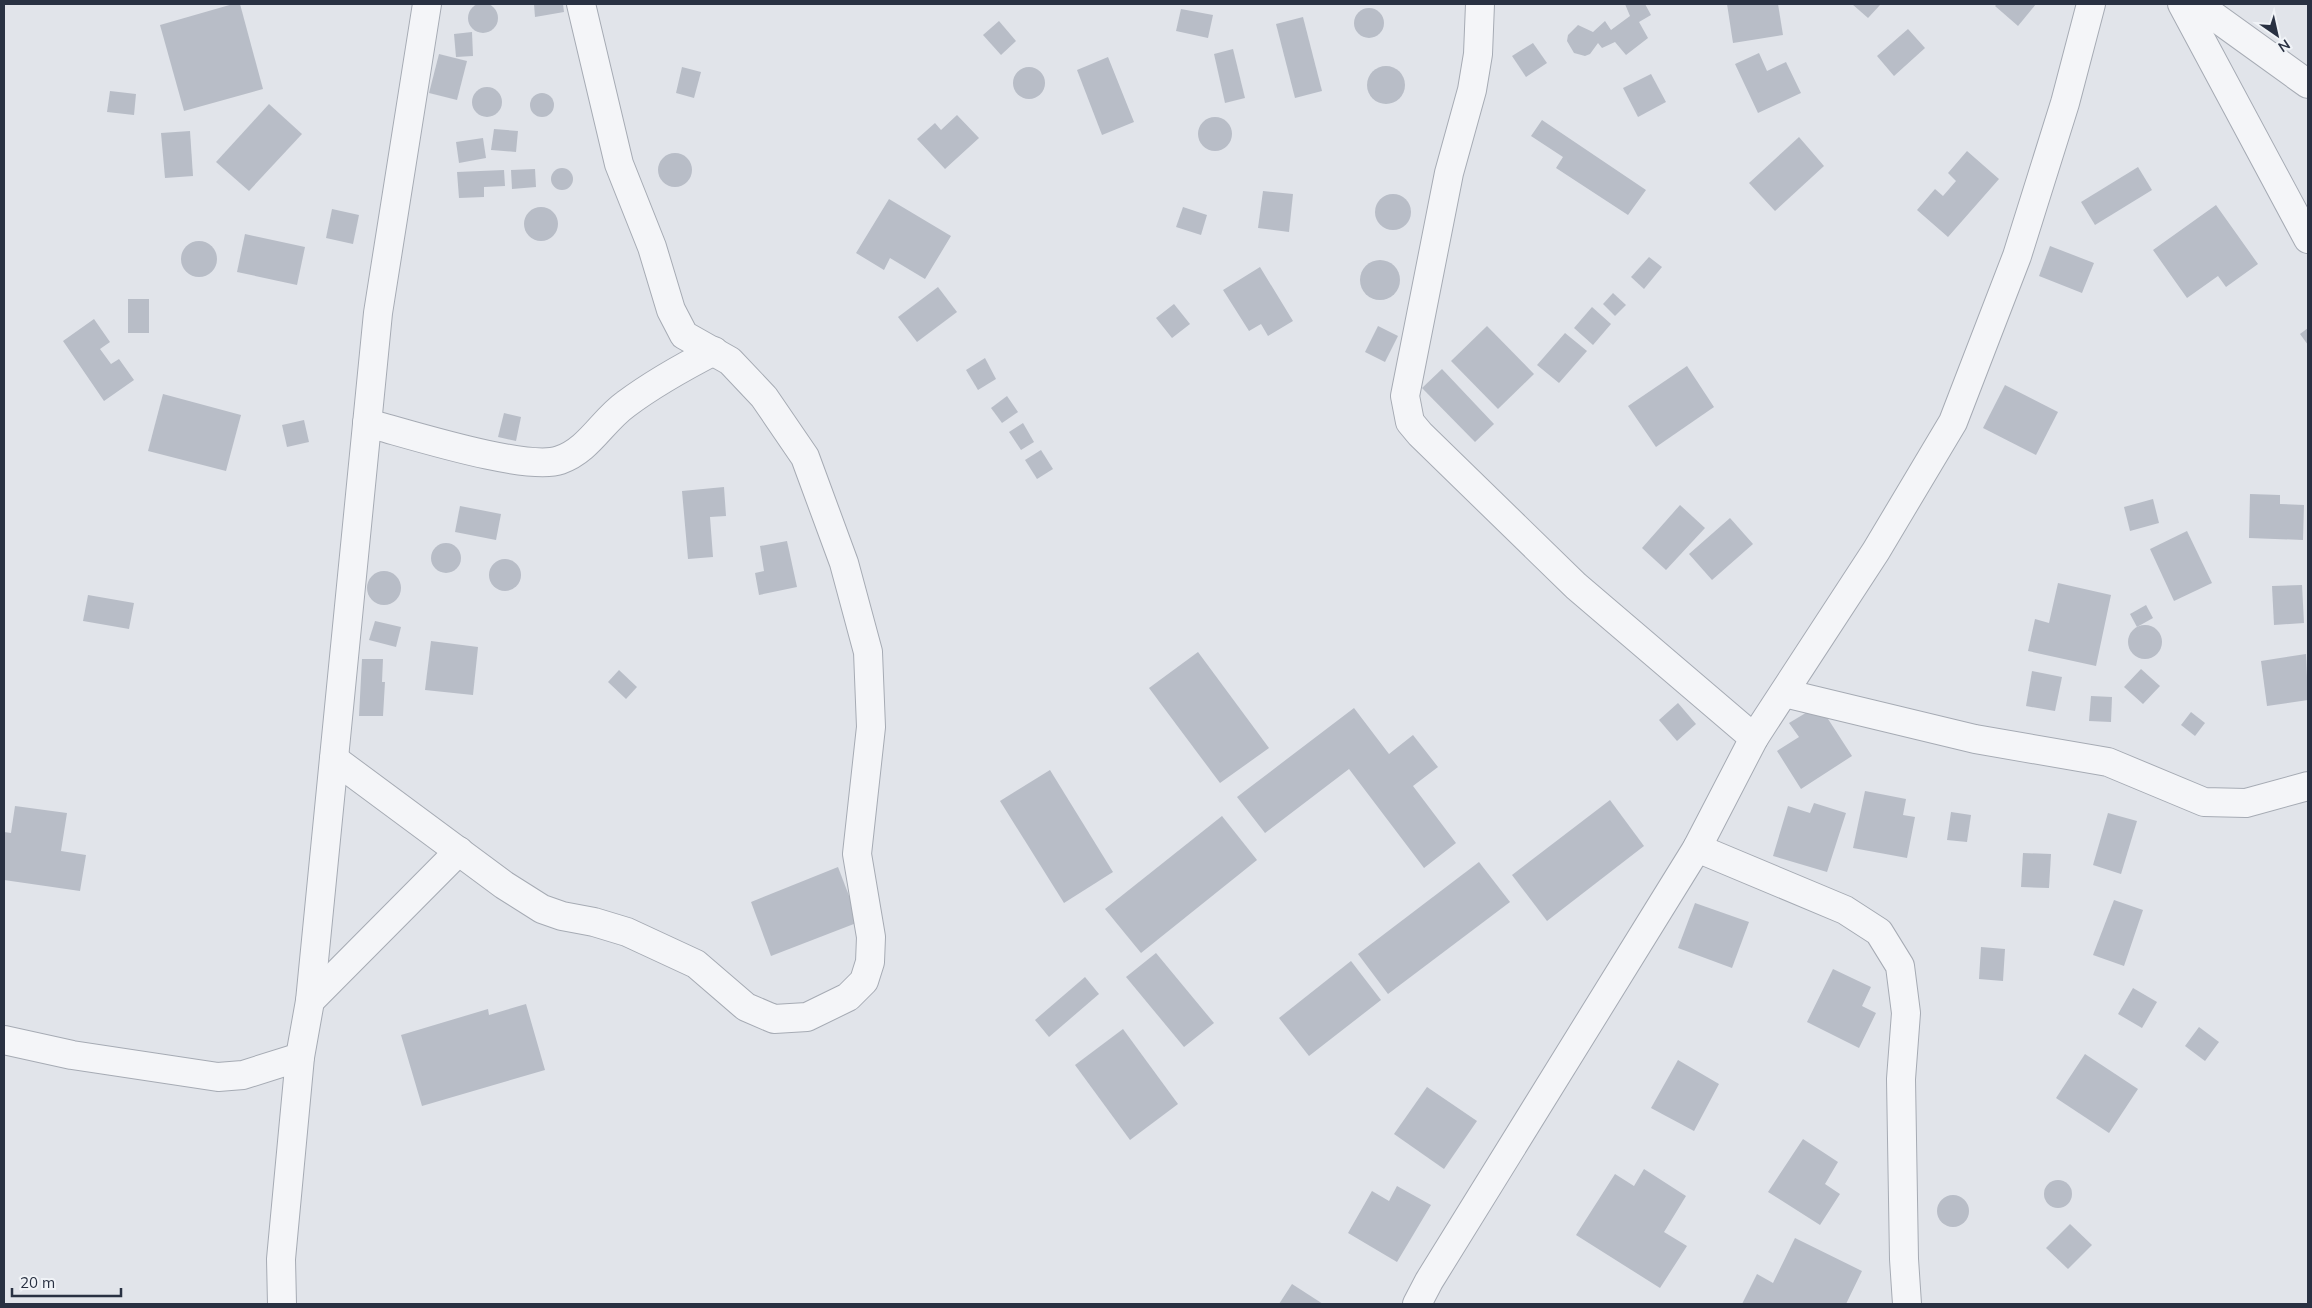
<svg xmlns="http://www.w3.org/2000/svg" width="2312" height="1308" font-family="Mulish,sans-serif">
  <rect width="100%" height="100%" fill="#e1e4ea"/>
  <g fill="#b8bdc7">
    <circle cx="483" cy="18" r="15"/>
    <path d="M233,4H240L263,89L184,111L160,25Z"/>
    <path d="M534,4H563L564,12L535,17Z"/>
    <path d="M1625,4H1645L1651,15L1639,22L1648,38L1626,55L1615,42L1602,48L1598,43L1590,54L1585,56L1574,53L1567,41L1568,35L1578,25L1593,32L1605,21L1611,30L1630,16Z"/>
    <path d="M1727,4H1778L1783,35L1733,43Z"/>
    <path d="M1852,4H1881L1868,18Z"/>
    <path d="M1997,4H2036L2018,26L1995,6Z"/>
    <circle cx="1369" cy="23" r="15"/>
    <path d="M1181,9L1213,15L1208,38L1176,31Z"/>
    <path d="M1303,17L1322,91L1295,98L1276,24Z"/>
    <path d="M999,21L1016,41L1001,55L983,35Z"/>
    <path d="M1908,29L1925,48L1894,76L1877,56Z"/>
    <path d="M472,32L473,56L456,57L454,34Z"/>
    <path d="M1533,43L1547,63L1526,77L1512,56Z"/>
    <path d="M1233,49L1245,98L1225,103L1214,54Z"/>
    <path d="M1759,53L1767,71L1786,62L1801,93L1758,113L1735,64Z"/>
    <path d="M439,54L467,61L457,100L429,93Z"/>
    <path d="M1108,57L1134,122L1102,135L1077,70Z"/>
    <circle cx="1386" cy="85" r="19"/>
    <circle cx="1029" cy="83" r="16"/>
    <path d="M682,67L701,72L694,98L676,93Z"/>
    <path d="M1651,74L1666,102L1638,117L1623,88Z"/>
    <circle cx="487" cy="102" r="15"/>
    <path d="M110,91L136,94L134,115L107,112Z"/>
    <circle cx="542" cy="105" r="12"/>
    <path d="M269,104L302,134L249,191L216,162Z"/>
    <path d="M957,115L979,138L945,169L917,139L935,123L941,130Z"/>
    <circle cx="1215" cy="134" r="17"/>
    <path d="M1542,120L1646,190L1628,215L1556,168L1563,157L1531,136Z"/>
    <path d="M494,129L518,131L516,152L491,150Z"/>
    <path d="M190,131L193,176L165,178L161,133Z"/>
    <path d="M1799,137L1824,166L1775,211L1749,183Z"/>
    <path d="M483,138L486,158L459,163L456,142Z"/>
    <path d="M1967,151L1999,179L1948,237L1917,210L1935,189L1943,196L1956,181L1948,173Z"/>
    <circle cx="675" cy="170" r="17"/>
    <path d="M2138,167L2152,190L2095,225L2081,202Z"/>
    <circle cx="562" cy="179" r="11"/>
    <path d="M535,169L536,187L512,189L511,170Z"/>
    <path d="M504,170L505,186L484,187V197L459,198L457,172Z"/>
    <path d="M1263,191L1293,194L1289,232L1258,228Z"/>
    <circle cx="1393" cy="212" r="18"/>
    <path d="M889,199L951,236L925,279L890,258L884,270L856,253Z"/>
    <path d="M2216,205L2258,264L2226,287L2218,276L2187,298L2153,250Z"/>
    <circle cx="541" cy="224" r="17"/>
    <path d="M1183,207L1207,215L1201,235L1176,227Z"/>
    <path d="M332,209L359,215L353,244L326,238Z"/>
    <path d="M245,234L305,247L297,285L237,272Z"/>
    <circle cx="199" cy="259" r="18"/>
    <path d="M2050,246L2094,263L2082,293L2039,276Z"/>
    <path d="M1649,257L1662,267L1644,289L1631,277Z"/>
    <circle cx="1380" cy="280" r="20"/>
    <path d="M1260,267L1293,321L1268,336L1261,324L1249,331L1223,290Z"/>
    <path d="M938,287L957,312L917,342L898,317Z"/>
    <path d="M1613,293L1626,305L1615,316L1603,304Z"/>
    <rect x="128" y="299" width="21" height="34"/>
    <path d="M1174,304L1190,324L1172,338L1156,318Z"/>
    <path d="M1592,307L1611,324L1593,345L1574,328Z"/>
    <path d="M94,319L110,342L100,349L111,364L119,359L134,380L104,401L63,341Z"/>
    <path d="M1378,326L1398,336L1385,362L1365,352Z"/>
    <path d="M1487,326L1534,374L1498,409L1451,361Z"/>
    <path d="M2308,328V345L2300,334Z"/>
    <path d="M1565,333L1587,351L1559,383L1537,365Z"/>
    <path d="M985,358L996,379L978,390L966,370Z"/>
    <path d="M1687,366L1714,407L1656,447L1628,406Z"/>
    <path d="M1442,369L1494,424L1475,442L1422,388Z"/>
    <path d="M2005,385L2058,412L2036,455L1983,428Z"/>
    <path d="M163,394L241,415L226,471L148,451Z"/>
    <path d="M1007,396L1018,412L1002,423L991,408Z"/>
    <path d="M504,413L521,417L516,441L498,437Z"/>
    <path d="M304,420L309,442L287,447L282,425Z"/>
    <path d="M1023,423L1034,442L1021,450L1009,432Z"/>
    <path d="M1041,450L1053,469L1037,479L1025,460Z"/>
    <path d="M724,487L726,516L710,517L713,557L688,559L682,491Z"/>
    <path d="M2250,494L2280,495V504L2304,505L2303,540L2249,538Z"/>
    <path d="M2153,499L2159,523L2130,531L2124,507Z"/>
    <path d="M1680,505L1705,528L1666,570L1642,548Z"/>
    <path d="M460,506L501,514L496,540L455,532Z"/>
    <path d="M1730,518L1753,544L1712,580L1689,554Z"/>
    <path d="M2187,531L2212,583L2174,601L2150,549Z"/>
    <path d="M787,541L797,587L759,595L755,573L764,571L760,546Z"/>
    <circle cx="446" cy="558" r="15"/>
    <circle cx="505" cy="575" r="16"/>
    <circle cx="384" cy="588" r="17"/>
    <path d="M2058,583L2111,595L2096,666L2028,651L2035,619L2049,623Z"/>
    <path d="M2302,585L2304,623L2274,625L2272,586Z"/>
    <path d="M88,595L134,603L129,629L83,621Z"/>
    <path d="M2146,605L2153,618L2137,627L2130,614Z"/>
    <path d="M375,621L401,627L396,647L369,640Z"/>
    <circle cx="2145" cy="642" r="17"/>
    <path d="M431,641L478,647L473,695L425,690Z"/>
    <path d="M1198,652L1269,748L1220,783L1149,688Z"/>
    <path d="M2306,654L2308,700L2267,706L2261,661Z"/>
    <path d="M362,659H383L382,682H385L383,716H359Z"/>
    <path d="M2141,669L2160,686L2143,704L2124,687Z"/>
    <path d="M619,670L637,687L626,699L608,682Z"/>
    <path d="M2032,671L2062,677L2055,711L2026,706Z"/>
    <path d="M2091,696L2112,697L2111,722L2089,721Z"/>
    <path d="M1678,703L1696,724L1677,741L1659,720Z"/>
    <path d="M1819,705L1852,756L1801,789L1777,751L1799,737L1789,723Z"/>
    <path d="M1354,708L1389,754L1413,735L1438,767L1413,786L1456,843L1424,868L1349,769L1265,833L1237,797Z"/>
    <path d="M2191,712L2205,723L2195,736L2181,725Z"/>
    <path d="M1050,770L1113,872L1064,903L1000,801Z"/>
    <path d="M1865,791L1906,799L1903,815L1915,817L1907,858L1853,848Z"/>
    <path d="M1610,800L1644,846L1547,921L1512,875Z"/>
    <path d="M1814,803L1846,813L1827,872L1773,856L1788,806L1810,813Z"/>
    <path d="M15,806L67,813L61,851L86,855L80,891L4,880V832L11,833Z"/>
    <path d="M1951,812L1971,815L1967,842L1947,840Z"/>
    <path d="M2108,813L2137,821L2121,874L2093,865Z"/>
    <path d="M1222,816L1257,860L1141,953L1105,909Z"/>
    <path d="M2023,853L2051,854L2049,888L2021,887Z"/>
    <path d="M1479,862L1510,902L1388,994L1358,954Z"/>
    <path d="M838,867L859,922L771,956L751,902Z"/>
    <path d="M2114,900L2143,910L2124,966L2093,955Z"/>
    <path d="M1695,903L1749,922L1732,968L1678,948Z"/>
    <path d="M1981,947L2005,949L2003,981L1979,979Z"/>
    <path d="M1156,953L1214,1023L1184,1047L1126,977Z"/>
    <path d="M1351,961L1381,1000L1309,1056L1279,1018Z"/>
    <path d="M1833,969L1871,987L1862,1006L1876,1013L1859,1048L1807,1022Z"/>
    <path d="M1085,977L1099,994L1049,1037L1035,1020Z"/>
    <path d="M2133,988L2157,1002L2142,1028L2118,1014Z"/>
    <path d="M526,1004L545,1070L422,1106L401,1035L488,1009L489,1015Z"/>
    <path d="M2199,1027L2219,1042L2205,1061L2185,1046Z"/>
    <path d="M1123,1029L1178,1104L1130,1140L1075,1065Z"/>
    <path d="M2085,1054L2138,1089L2109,1133L2056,1098Z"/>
    <path d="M1678,1060L1719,1084L1694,1131L1651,1108Z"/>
    <path d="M1427,1087L1477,1121L1444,1169L1394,1134Z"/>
    <path d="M1803,1139L1838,1162L1825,1184L1840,1194L1820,1225L1768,1192Z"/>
    <path d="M1644,1169L1686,1196L1664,1232L1687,1246L1660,1288L1576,1235L1615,1174L1634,1186Z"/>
    <circle cx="2058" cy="1194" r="14"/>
    <path d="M1397,1186L1431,1205L1397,1262L1348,1233L1372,1191L1389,1201Z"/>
    <circle cx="1953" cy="1211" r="16"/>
    <path d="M2070,1224L2092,1245L2068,1269L2046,1248Z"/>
    <path d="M1795,1238L1862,1271L1846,1304H1742L1757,1274L1773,1283Z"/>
    <path d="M1292,1284L1323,1304H1279Z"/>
  </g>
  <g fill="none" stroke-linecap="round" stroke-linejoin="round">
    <g stroke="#a6abb4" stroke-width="30">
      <g id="minor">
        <path d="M1480,4L1478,54L1472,90L1449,173L1405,396L1410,422L1420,434L1576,586L1754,738"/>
        <path d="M2182,4L2308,239"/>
        <path d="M2197,4L2308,84"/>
        <path d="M367,423C406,433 526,472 560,460C589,450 602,421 626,404C654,383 683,367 714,351"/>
        <path d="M1784,693L1975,739L2108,762L2204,802L2246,803L2308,786"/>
        <path d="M334,759L504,885L542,909L562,916L594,922L627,932L696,964L746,1007L774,1019L807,1017L848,997L864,981L870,962L871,937L857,854L871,727L868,652L844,563L805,457L764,397L730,361L684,335L671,310L652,247L619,164L581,4"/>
        <path d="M1697,848L1845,910L1879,932L1900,966L1906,1013L1901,1079L1904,1259L1907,1304"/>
        <path d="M310,1001L459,851"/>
        <path d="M4,1040L72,1055L218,1077L243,1075L300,1057"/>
        <path d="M282,1304L281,1259L300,1057L310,1001L378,313L427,4"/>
        <path d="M1417,1304L1429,1281L1697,848L1754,738L1876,551L1953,422L2017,256L2065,103L2091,4"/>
      </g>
    </g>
    <use href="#minor" stroke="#f4f5f8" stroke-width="28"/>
  </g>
  <rect width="2312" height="1308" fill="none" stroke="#293142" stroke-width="10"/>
  <g transform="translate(2277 35) rotate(146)" stroke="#f0f3f7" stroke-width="4" paint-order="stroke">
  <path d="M0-4L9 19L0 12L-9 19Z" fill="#293142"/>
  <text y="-8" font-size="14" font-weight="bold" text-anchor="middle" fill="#293142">N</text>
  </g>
  <path d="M12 1288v8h109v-8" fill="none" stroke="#293142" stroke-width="2.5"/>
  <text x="20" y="1288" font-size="15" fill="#293142" stroke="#f0f3f7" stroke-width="4" paint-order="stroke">20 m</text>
</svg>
